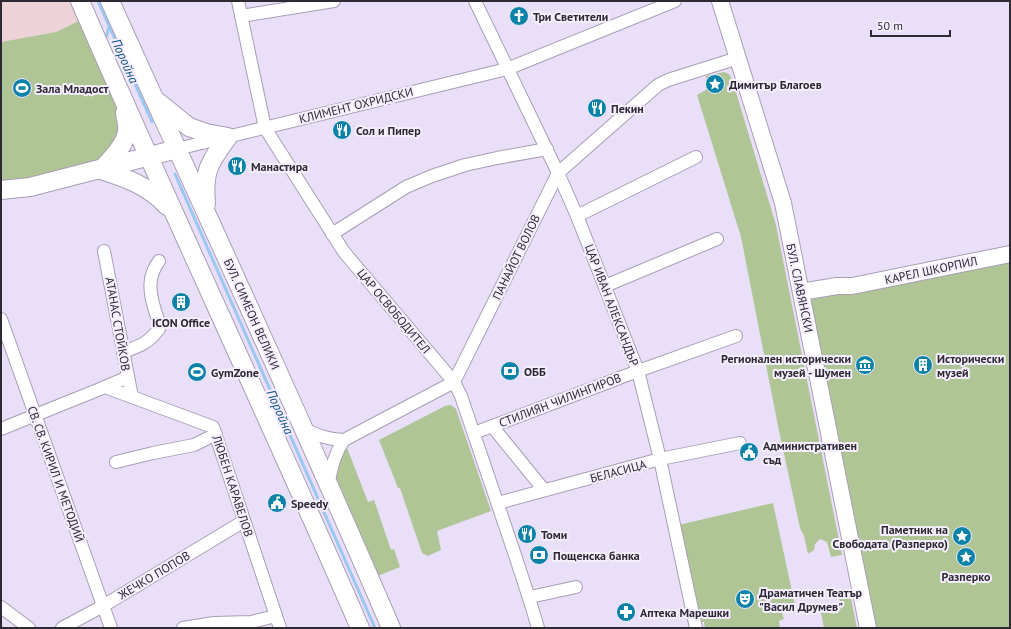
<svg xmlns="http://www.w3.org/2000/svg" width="1011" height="629" font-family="'PT Sans',sans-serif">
  <rect width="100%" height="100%" fill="#e9dff8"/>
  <path fill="#edd3d8" d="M1,1H80L87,17L56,32L1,42Z"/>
  <g fill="#b0c596">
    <path d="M87,17L127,124L101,170L1,190V42L56,32Z"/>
    <path d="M724,72L729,74L732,79L776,225L842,555L831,557L827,542L820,539L815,544L814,550L808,554L804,536L800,528L778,426L741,237L697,95L706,90V76Z"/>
    <path d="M1010,254V628H868L803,299Z"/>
    <path d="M451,405L456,409L491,511L437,531L441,550L428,556L422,553L400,488H398L379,440L445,406Z"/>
    <path d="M344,440L368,502L374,500L391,550L394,549L400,567L370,579L328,484Z"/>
    <path d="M773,503L796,610L782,613L784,619L779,621L780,628H705L704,622H701L694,588L684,573L674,526Z"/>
    <path d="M850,594L857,628H824L820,608H825C828,614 832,614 838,613L841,608L839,597Z"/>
  </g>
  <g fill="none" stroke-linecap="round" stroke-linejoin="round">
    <g stroke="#9bc7f2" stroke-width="3">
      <path d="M98,1L152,122"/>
      <path d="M106,37L109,28"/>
      <path d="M175,174L375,628"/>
    </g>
    <g stroke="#a79eb5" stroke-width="14">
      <g id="minor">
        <path d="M238,1L265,128L344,252L454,382L461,396C479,449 497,502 515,555C523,580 531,603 538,628"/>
        <path d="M475,1L558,173L577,216L638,371L660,459L696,628"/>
        <path d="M241,16L334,1"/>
        <path d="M177,149L507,69L675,1"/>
        <path d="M577,216L696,157"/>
        <path d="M332,234L406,187L432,176L465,165L497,158L547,149"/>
        <path d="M104,251L132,397"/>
        <path d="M605,286L717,239"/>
        <path d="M1,319L111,628"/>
        <path d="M123,352C140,346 147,344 159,329C160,322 156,315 154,307C149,290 148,276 159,261"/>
        <path d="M105,387L128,377"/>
        <path d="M492,426L544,490"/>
        <path d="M1,429L105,387L213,427L280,628"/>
        <path d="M304,429C317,435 329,440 344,440"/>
        <path d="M474,433L638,371L736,336"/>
        <path d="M116,462L153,453L194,445L216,434"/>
        <path d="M328,484C332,468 334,454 344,440L454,382L558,173L658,85L668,80L738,58"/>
        <path d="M498,503L660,459L740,443"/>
        <path d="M530,597L576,587"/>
        <path d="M1,607L29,628"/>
        <path d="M62,628L103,606L244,521"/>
        <path d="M183,628L214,623L251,622L276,616"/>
      </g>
    </g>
    <g stroke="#a79eb5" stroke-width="18">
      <g id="tertiary">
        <path d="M720,1L783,203L868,628"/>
        <path d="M801,292L837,286H852L1010,254"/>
      </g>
    </g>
    <g stroke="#a79eb5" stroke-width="20">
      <g id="secondary">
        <path d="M80,1C171,211 269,418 360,628"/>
        <path d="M110,1C204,210 301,417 391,628"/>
        <path d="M158,102L189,127L206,133L228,137C209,163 203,171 206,204"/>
        <path d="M125,113C126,119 128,126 127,132C124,147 111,159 101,170C126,178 149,186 167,206"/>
        <path d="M1,190L30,187L177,149"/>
      </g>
    </g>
    <use href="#minor" stroke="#fff" stroke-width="12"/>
    <use href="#tertiary" stroke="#fff" stroke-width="16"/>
    <use href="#secondary" stroke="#fff" stroke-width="18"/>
  </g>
  <defs>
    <g id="church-disc" transform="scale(1)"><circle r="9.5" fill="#0b82a8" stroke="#f4eefe"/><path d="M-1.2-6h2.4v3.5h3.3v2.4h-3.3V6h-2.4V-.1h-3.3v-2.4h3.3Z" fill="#fff"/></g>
    <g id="sight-disc" transform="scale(1)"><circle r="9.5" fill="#0b82a8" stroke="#f4eefe"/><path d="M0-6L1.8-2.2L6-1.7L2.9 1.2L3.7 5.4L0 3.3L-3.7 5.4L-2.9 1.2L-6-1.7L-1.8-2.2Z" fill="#fff"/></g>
    <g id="stadium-disc" transform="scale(1)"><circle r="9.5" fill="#0b82a8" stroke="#f4eefe"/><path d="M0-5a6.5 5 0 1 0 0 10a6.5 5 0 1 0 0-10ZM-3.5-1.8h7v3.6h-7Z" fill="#fff"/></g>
    <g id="restaurant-disc" transform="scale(1)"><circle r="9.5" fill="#0b82a8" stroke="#f4eefe"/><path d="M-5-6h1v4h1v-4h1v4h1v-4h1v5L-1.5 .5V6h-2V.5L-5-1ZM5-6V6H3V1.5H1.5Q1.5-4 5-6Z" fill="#fff"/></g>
    <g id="building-disc" transform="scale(1)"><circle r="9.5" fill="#0b82a8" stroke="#f4eefe"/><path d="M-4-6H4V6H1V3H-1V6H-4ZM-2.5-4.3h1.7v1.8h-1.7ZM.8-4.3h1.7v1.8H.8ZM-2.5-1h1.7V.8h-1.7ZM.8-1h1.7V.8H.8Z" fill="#fff"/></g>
    <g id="museum-disc" transform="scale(1)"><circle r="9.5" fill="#0b82a8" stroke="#f4eefe"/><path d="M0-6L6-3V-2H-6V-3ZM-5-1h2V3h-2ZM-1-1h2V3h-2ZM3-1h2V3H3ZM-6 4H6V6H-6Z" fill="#fff"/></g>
    <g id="bank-disc" transform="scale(1)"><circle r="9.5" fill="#0b82a8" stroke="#f4eefe"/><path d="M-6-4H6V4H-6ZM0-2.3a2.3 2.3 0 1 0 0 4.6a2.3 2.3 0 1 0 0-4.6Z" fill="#fff"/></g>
    <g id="civic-disc" transform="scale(1)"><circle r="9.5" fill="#0b82a8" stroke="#f4eefe"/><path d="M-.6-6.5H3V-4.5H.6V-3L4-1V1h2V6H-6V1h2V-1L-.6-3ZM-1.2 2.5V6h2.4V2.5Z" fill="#fff"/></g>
    <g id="theatre-disc" transform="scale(1)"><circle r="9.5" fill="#0b82a8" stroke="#f4eefe"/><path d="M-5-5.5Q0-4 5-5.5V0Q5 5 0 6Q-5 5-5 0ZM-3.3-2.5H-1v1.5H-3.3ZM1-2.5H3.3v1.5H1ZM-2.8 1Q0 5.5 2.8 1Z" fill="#fff"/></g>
    <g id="pharmacy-disc" transform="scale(1)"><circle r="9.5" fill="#0b82a8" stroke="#f4eefe"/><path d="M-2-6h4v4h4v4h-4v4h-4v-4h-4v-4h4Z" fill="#fff"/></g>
  </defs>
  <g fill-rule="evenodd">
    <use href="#church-disc" x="519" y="16"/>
    <use href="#sight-disc" x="715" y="84"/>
    <use href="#stadium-disc" x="22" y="88"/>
    <use href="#restaurant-disc" x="597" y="108"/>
    <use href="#restaurant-disc" x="342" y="130"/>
    <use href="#restaurant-disc" x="237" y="166"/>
    <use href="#building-disc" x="181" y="302"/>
    <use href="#museum-disc" x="865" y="365"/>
    <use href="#building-disc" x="923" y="365"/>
    <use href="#bank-disc" x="510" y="371"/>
    <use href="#stadium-disc" x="197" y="372"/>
    <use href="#civic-disc" x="749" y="452"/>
    <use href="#civic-disc" x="277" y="503"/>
    <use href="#restaurant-disc" x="527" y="534"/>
    <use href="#sight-disc" x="962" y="536"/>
    <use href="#bank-disc" x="539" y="555"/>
    <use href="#sight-disc" x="966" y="557"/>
    <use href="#theatre-disc" x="745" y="599"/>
    <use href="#pharmacy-disc" x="626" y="612"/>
  </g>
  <g text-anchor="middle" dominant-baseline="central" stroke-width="4" stroke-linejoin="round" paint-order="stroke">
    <g font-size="12" font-weight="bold" fill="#2e2a33" stroke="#f4eefe" text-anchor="start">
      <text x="533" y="16">Три Светители</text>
      <text x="729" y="84">Димитър Благоев</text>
      <text x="36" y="88">Зала Младост</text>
      <text x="611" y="108">Пекин</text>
      <text x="356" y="130">Сол и Пипер</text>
      <text x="251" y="166">Манастира</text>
      <text x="181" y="322" text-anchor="middle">ICON Office</text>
      <text x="851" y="358" text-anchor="end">Регионален исторически<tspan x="851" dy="14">музей - Шумен</tspan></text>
      <text x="937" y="358">Исторически<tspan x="937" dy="14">музей</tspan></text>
      <text x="524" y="371">ОББ</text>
      <text x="211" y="372">GymZone</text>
      <text x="763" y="445">Административен<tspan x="763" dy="14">съд</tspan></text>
      <text x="291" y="503">Speedy</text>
      <text x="948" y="529" text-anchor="end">Паметник на<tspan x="948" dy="14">Свободата (Разперко)</tspan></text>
      <text x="541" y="534">Томи</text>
      <text x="553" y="555">Пощенска банка</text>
      <text x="966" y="576" text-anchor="middle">Разперко</text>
      <text x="759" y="592">Драматичен Театър<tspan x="759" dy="14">"Васил Друмев"</tspan></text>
      <text x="640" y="612">Аптека Марешки</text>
    </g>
    <g font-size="12" fill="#2e2a33" stroke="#f4eefe">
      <text transform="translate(356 105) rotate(-14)">КЛИМЕНТ ОХРИДСКИ</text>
      <text transform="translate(516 257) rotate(-64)">ПАНАЙОТ ВОЛОВ</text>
      <text transform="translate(931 270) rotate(-12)">КАРЕЛ ШКОРПИЛ</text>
      <text transform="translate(800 288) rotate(78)">БУЛ. СЛАВЯНСКИ</text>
      <text transform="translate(612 305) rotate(69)">ЦАР ИВАН АЛЕКСАНДЪР</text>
      <text transform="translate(394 311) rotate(50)">ЦАР ОСВОБОДИТЕЛ</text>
      <text transform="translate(252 314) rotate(66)">БУЛ. СИМЕОН ВЕЛИКИ</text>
      <text transform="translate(118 324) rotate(80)">АТАНАС СТОЙКОВ</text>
      <text transform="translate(560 400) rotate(-21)">СТИЛИЯН ЧИЛИНГИРОВ</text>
      <text transform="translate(618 471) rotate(-15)">БЕЛАСИЦА</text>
      <text transform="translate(56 474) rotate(70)">СВ. СВ. КИРИЛ И МЕТОДИЙ</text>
      <text transform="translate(233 486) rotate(72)">ЛЮБЕН КАРАВЕЛОВ</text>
      <text transform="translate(154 575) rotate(-31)">ЖЕЧКО ПОПОВ</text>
    </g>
    <g font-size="13" font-style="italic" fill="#145489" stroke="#f4eefe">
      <text transform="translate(125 61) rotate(66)">Поройна</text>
      <text transform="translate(280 412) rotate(66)">Поройна</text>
    </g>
  </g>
  <rect width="1011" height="629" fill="none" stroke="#2e2a33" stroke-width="4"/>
  <path d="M871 30v6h79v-6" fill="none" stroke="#2e2a33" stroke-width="2"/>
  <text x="877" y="30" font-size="12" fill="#2e2a33" stroke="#f4eefe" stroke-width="3" paint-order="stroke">50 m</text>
</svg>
